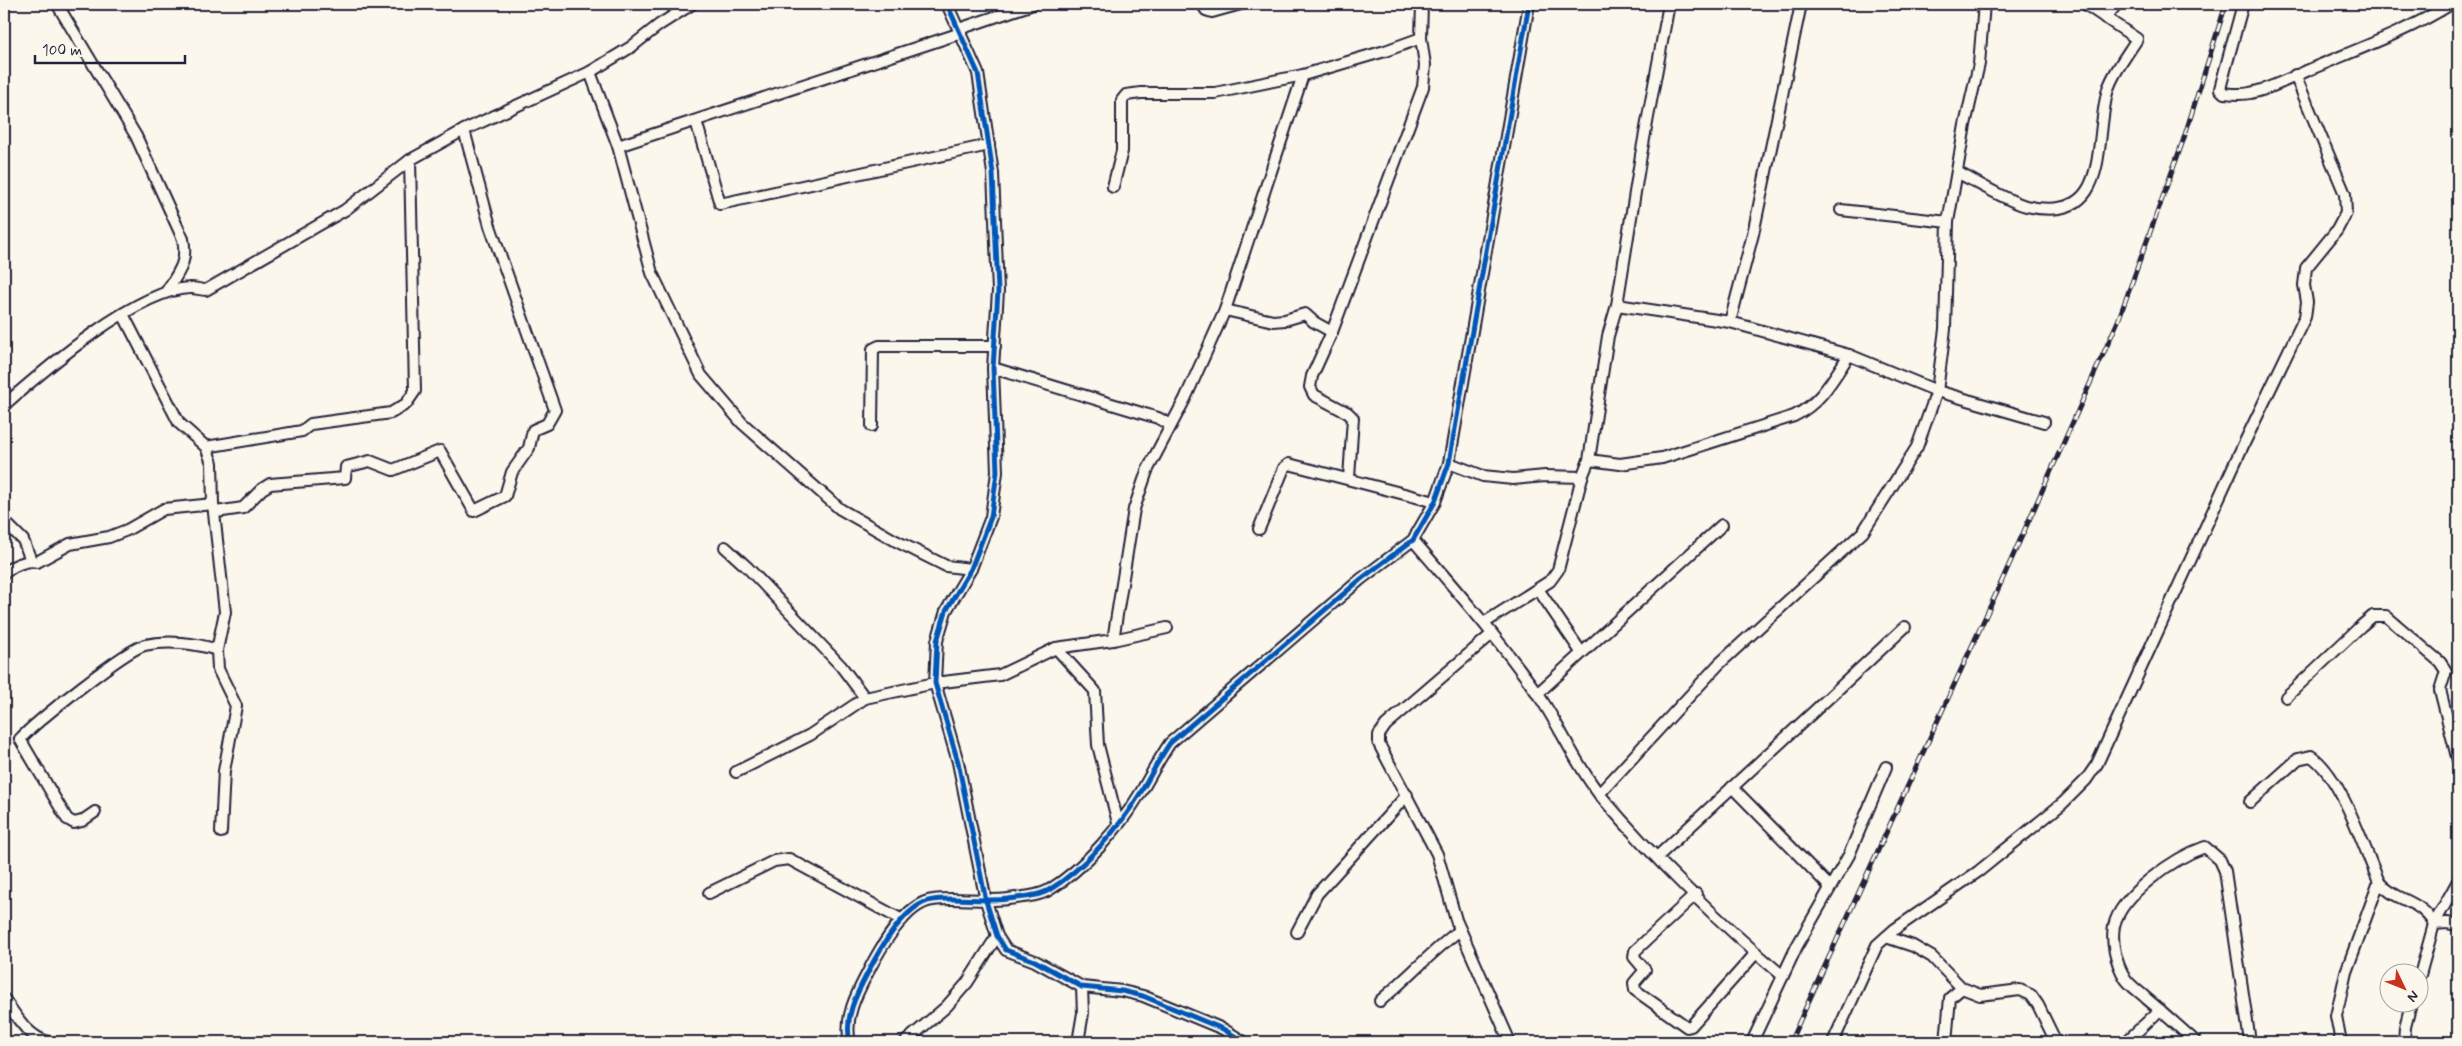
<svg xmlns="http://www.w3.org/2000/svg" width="2462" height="1046" font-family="Mynerve,sans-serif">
  <rect width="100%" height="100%" fill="#fbf7ec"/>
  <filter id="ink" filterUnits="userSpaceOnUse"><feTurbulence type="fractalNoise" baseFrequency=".02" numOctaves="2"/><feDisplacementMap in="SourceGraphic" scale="10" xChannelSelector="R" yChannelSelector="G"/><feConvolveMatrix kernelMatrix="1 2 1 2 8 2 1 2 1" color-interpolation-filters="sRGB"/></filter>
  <g filter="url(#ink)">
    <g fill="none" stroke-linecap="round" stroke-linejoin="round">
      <g stroke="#22223b" stroke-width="14">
        <g id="minor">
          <path d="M57,4L136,136L183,239C188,263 178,273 166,292"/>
          <path d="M947,4L978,73L993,173L998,291L993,368L997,472L991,517L971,569L946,611L937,641L935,683L958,762L986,901L997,936L1006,950L1035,961L1082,987L1122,991L1143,996L1223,1029L1244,1042"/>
          <path d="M1202,4L1206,10L1212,12L1241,4"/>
          <path d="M2243,4L2222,81L2220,89L2224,93C2233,94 2241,95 2250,93C2271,89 2292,77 2311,69C2358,49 2408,31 2451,4"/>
          <path d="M2105,18L2117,4"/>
          <path d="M959,29L1033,4"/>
          <path d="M590,72L618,146L652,273L701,375L742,423L840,509L896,541L946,566L971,569"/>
          <path d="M696,121L720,204L989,145"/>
          <path d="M618,146L961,33"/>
          <path d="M1957,172C1974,181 2009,202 2026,206C2113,225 2093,143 2108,89C2114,71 2127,55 2137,39L2085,4"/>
          <path d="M1113,187L1122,151V100L1126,95L1141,93H1215L1303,75L1385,51L1421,38"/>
          <path d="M1841,210L1948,222"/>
          <path d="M1617,305L1730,322L1753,234L1801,4"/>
          <path d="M1225,310L1273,321L1285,320L1305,314L1314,322L1332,332"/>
          <path d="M123,314L179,423L206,447L212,463L213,504L225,612L217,650L218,669L236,706L224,771L221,832"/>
          <path d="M1730,322L1849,355L1937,391L2044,422"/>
          <path d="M993,368L1158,418L1169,424"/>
          <path d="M4,405C43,371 138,288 191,288C196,288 201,290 206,290L345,210L410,160L464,130L590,72L631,47L659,25L692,4"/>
          <path d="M872,426L873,349L879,346H995"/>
          <path d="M206,447L302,431L311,424L391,413L406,404L415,391L410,160"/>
          <path d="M1589,460L1620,464L1662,458L1794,416C1821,403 1833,379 1849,355"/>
          <path d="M1449,463L1483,476L1513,479L1545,476L1582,477"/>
          <path d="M1349,478L1353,418L1348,413L1314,395L1310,387L1312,376L1332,332L1423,87L1425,65L1421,38L1422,4"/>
          <path d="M216,512L243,508L262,489L270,484L345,478L346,467L370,461L393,470L440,451L474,511L505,496L512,472L529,448L533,430L547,424L555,410L490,226L464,130"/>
          <path d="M4,521L23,540L31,560"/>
          <path d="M1259,529L1284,468L1289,464L1435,502"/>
          <path d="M1413,540C1456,590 1499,639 1537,693C1559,724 1577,767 1600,795C1653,858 1721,924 1783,976"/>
          <path d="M725,547L748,568L841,666L865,698"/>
          <path d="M4,574C11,566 27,559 37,562L70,544L109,537L127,530L164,509L213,504"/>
          <path d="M1538,589L1581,652"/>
          <path d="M1484,623L1550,581L1558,570L1582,477L1589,460L1608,336L1617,305L1641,155L1669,4"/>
          <path d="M1492,634L1386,725L1379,735V744L1437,854L1456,920L1510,1042"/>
          <path d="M1113,640L1134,509L1147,471L1185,399L1225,310L1303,75"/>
          <path d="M1056,648L1095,691L1098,745L1118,823"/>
          <path d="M1537,694L1722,525"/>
          <path d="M2286,697L2361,626L2373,616H2386L2440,662L2446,671L2440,690L2458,761"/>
          <path d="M736,772L810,735L865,698L935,683L1000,675L1056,648L1113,640L1167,628"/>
          <path d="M1732,787L1830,887"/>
          <path d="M1599,794L1719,664L1863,532L1917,447L1937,391L1945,329L1948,222L1965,125L1979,64L1984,4"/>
          <path d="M2250,802L2298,759L2311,756C2341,776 2364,848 2379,882C2396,902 2420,899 2434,924"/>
          <path d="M95,812L82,821L74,823L67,819L20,739C37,721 125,650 145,645C167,640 196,643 217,650"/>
          <path d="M1657,857L1905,627"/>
          <path d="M709,893L774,861L789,859L902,920"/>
          <path d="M1696,894L1635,951L1634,957L1645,970L1634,983L1635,990L1687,1027L1691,1026L1756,953"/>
          <path d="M2434,924L2447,923L2458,925"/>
          <path d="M1297,932L1317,894L1407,795"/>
          <path d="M1886,937L1913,946L1932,957L1962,988"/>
          <path d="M2420,975L2434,924L2458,881"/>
          <path d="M4,999C17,1017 27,1036 48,1042"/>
          <path d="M1380,1001C1408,978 1431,952 1460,930"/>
          <path d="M850,1042C844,1018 856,995 867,974C878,952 905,903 933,900C956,897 982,902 1008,899C1021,897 1037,897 1049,890C1084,869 1120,827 1141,792C1151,775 1159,759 1170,743L1361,579L1413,540L1435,502L1449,463L1529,4"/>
          <path d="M905,1042L946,1007L967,983L997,936"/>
          <path d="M1078,1042L1083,1013L1082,987"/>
          <path d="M1752,1042L1797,946L1849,855L1886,767"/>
          <path d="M1833,1042L1877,945L1895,929L1979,871L2063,803L2086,780L2097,764L2239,454L2305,317L2307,302L2304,285L2306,268L2337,230L2346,213L2345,194L2295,75"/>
          <path d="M1946,1042L1950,998L1962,988L1980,995L2020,990L2031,995L2038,1005L2056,1042"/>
          <path d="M2126,1042L2160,1010"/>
          <path d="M2196,1042C2180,1028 2164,1013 2147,999C2140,992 2130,986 2125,978C2116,963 2111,943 2114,926C2121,894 2176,857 2205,847L2220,860L2225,871L2250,1042"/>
          <path d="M2341,1042L2336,1016L2346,972L2379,882"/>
          <path d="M2404,1042L2405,1027L2411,1004"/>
        </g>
      </g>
      <use href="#minor" stroke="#fbf7ec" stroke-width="10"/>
      <g stroke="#22223b" stroke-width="5">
        <path id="rail" d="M1790,1042L2000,585L2118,321L2183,141L2226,4"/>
      </g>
      <use href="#rail" stroke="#fbf7ec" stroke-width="3" stroke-dasharray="9" stroke-linecap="butt"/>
      <g stroke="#fbf7ec" stroke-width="8">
        <g id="cycleway">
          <path d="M947,4L978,73L993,173L998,291L993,368L997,472L991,517L971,569L946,611L937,641L935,683L958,762L986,901L997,936L1006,950L1035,961L1082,987L1122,991L1143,996L1223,1029L1244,1042"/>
          <path d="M850,1042C844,1018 856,995 867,974C878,952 905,903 933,900C956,897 982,902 1008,899C1021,897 1037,897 1049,890C1084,869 1120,827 1141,792C1151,775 1159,759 1170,743L1361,579L1413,540L1435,502L1449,463L1529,4"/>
        </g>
      </g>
      <use href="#cycleway" stroke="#0057b8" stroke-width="5"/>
    </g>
  </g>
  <rect width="2462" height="1046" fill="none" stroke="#fbf7ec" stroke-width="20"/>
  <rect x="10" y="10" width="2442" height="1026" fill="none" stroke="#22223b" stroke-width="2" filter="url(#ink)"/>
  <g transform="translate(2404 988) rotate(133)"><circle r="24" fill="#fbf7ec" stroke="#a4a2a5"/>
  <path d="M0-4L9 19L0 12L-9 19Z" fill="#c8321e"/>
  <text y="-8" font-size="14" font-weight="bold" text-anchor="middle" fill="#22223b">N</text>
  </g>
  <path d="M35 55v8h150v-8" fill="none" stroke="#22223b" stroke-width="2.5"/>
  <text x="42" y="55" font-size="15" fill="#22223b" stroke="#fbf7ec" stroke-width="4" paint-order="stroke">100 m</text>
</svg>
